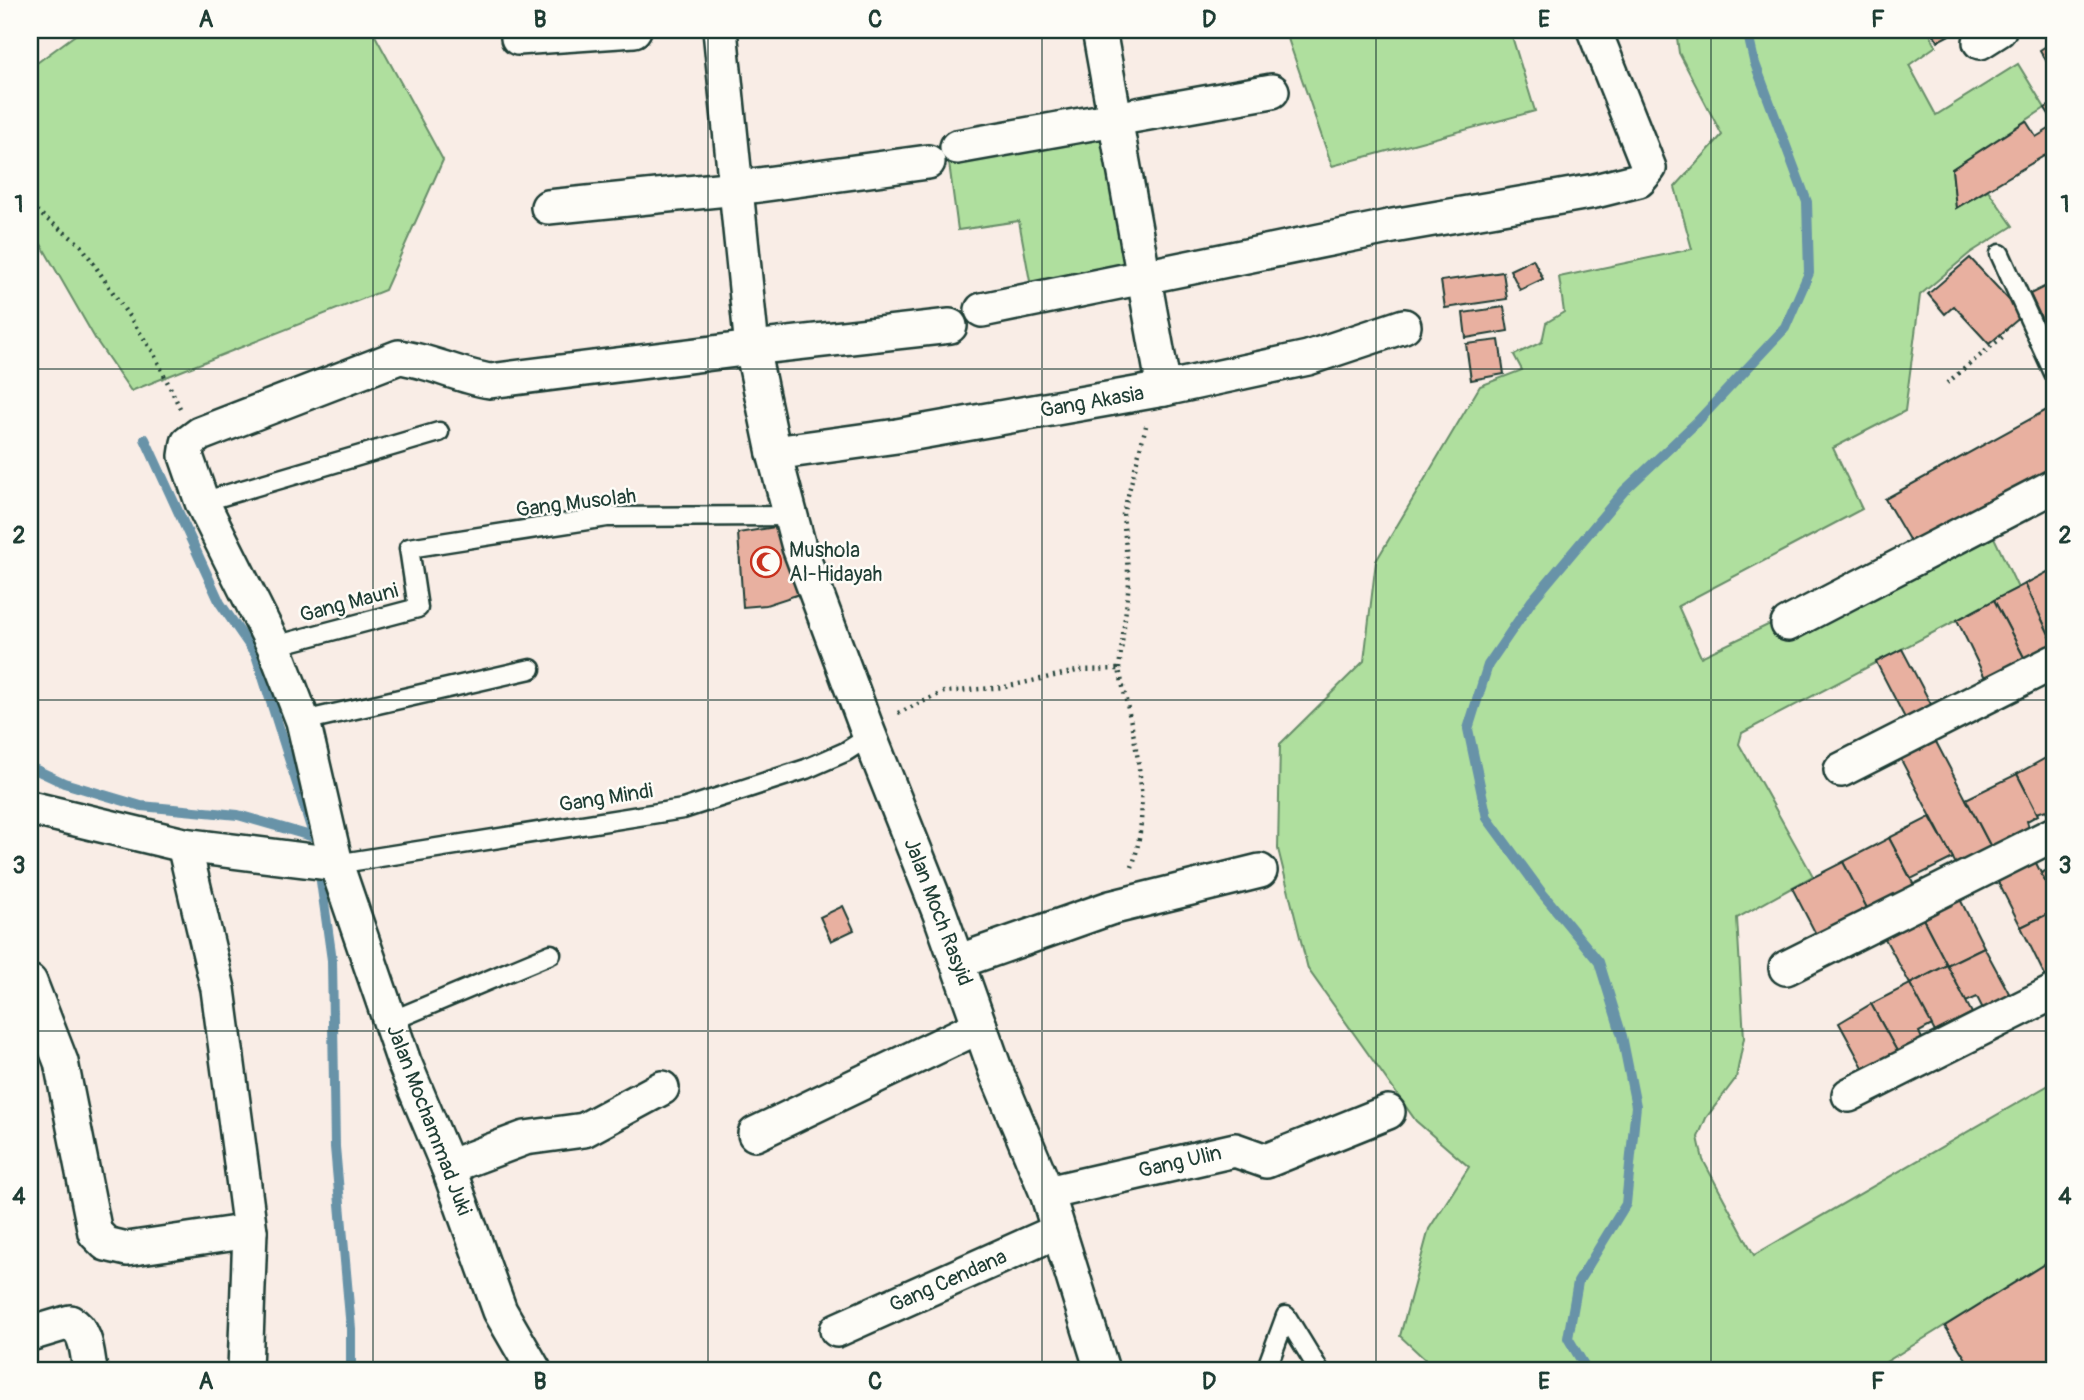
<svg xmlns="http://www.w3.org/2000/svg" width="2084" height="1400" font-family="Pangolin,sans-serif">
  <rect width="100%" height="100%" fill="#f9ede6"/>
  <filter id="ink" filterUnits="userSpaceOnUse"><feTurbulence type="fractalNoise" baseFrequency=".0143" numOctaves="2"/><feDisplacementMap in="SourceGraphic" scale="14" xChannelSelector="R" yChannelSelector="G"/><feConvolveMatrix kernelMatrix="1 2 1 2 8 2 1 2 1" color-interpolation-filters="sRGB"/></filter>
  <g filter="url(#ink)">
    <g fill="#afdf9e" stroke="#678e69" stroke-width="2">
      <path d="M82,30H372L443,160L385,290L131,391L96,340L30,225V68Z"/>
      <path d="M1285,30H1510L1535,111L1332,166Z"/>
      <path d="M1676,30H1928L1936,46L1909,65L1936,115L2018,64L2045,108L1952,169L1956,208L1988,190L2013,226L1970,253L1920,295L1905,411L1833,448L1862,509L1678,606L1701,657L1768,625L1982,512L2018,588L1742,733L1739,744L1813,876L1737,918L1744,1038L1736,1078L1706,1118L1698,1137L1703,1160L1754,1255L2054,1082V1258L1873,1370H1467L1464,1362L1430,1364L1400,1336L1429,1229L1469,1167L1416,1121L1308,969L1278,849L1280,744L1364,661L1376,561L1480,386L1522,370L1514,355L1542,342L1546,323L1564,312L1559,277L1692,249L1675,187L1722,135L1679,53Z"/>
      <path d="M1103,133L1127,268L1031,287L1019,221L958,230L949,163Z"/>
    </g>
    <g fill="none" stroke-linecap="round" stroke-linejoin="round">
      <g stroke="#6793a8" stroke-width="10">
        <path d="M145,439L220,603L256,655L313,834"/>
        <path d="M30,767L64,783L141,806L238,815L314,837"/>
        <path d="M319,867L332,960L335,1147L351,1329V1370"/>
        <path d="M1587,1370L1568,1338L1578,1282L1626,1204L1636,1106L1622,1036L1599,962L1542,893L1487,818L1468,729L1488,665L1531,602L1624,491L1698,421L1785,328L1809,273L1807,202L1754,61L1747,30"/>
      </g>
    </g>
    <g fill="#e8b0a0" stroke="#1f3d34" stroke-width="2">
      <path d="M1931,30H1959L1938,41Z"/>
      <path d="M2054,41V74L2040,50Z"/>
      <path d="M2054,103V122L2045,108Z"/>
      <path d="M2026,121L2036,137L2054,126V150L1956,208L1952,169Z"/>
      <path d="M1970,258L2023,315L1989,344L1954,306L1945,314L1928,294Z"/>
      <path d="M1533,259L1543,279L1520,290L1510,270Z"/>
      <path d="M1503,272L1507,299L1445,308L1441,281Z"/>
      <path d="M2054,282V345L2030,294Z"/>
      <path d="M1504,307L1508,331L1466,338L1463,313Z"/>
      <path d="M1499,340L1504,374L1471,380L1466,344Z"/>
      <path d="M2054,406V470L1911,543L1885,499Z"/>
      <path d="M775,527L806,592L766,605L743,607L738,533Z"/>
      <path d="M2053,569L2054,572V645L2025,584Z"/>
      <path d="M2025,584L2054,645V651L2028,665L1994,600Z"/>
      <path d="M1994,600L2028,665L1989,686L1957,620Z"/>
      <path d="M1902,649L1932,706L1906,720L1876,662Z"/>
      <path d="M1934,738L1992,849L1958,868L1899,756Z"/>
      <path d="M2053,754L2054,812L2048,815L2046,810L2037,813L2017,774Z"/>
      <path d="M2017,774L2038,815L2027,821L2030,831L1992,849L1966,799Z"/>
      <path d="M1930,817L1953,858L1911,879L1889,838Z"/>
      <path d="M1889,838L1916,889L1870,914L1843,862Z"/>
      <path d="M2033,857L2054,899V911L2021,927L1995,876Z"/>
      <path d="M1843,862L1870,914L1819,940L1792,888Z"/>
      <path d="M2054,867V899L2041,873Z"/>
      <path d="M1957,893L1984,947L1947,965L1920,913Z"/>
      <path d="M843,906L854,930L831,941L820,917Z"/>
      <path d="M2054,911V974L2046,978L2021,927Z"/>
      <path d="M1922,917L1947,965L1910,984L1884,937Z"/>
      <path d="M1984,947L2010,995L1983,1009L1977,997L1966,1002L1947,965Z"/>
      <path d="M1947,965L1972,1013L1935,1032L1910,984Z"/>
      <path d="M1910,984L1932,1025L1919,1032L1923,1041L1898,1053L1871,1004Z"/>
      <path d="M1871,1004L1898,1053L1865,1071L1839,1023Z"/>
      <path d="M2054,1258V1370H1973L1945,1326Z"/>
    </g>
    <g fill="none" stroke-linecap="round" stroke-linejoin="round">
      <g stroke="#1f3d34" stroke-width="23">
        <g id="lane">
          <path d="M2000,254L2054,373"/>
          <path d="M202,502L439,432"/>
          <path d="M274,646L418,608L409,548L607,517L791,516"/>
          <path d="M303,721L531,669"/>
          <path d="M336,864L683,809L806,769L845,752L859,743L868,732"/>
          <path d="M391,1021L551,954"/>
          <path d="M1266,1370L1286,1316L1319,1370"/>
        </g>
      </g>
      <g stroke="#1f3d34" stroke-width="38">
        <g id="street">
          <path d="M720,30L752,348L774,453L799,547L868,732L940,914L995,1069L1047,1193L1102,1370"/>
          <path d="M1099,30L1164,389"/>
          <path d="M518,38L634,30"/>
          <path d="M1980,42L1999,30"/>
          <path d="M957,147L1272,91"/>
          <path d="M548,207L737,188L928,162"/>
          <path d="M982,310L1393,226L1595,191L1639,180L1649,168L1594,30"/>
          <path d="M774,453L897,436L1164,389L1308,358L1404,326"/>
          <path d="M1788,624L2054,486"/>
          <path d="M1841,770L2054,662"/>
          <path d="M30,808L184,845L336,864"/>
          <path d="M184,845L218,989L250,1231L245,1370"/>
          <path d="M957,962L1110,908L1260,871"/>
          <path d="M1786,968L2054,834"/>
          <path d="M30,982L61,1062L95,1233L106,1244L127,1249L250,1231"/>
          <path d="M1849,1095L2054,992"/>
          <path d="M755,1134L980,1026"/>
          <path d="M448,1167L525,1138L584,1130L662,1088"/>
          <path d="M1047,1193L1235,1150L1266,1161L1388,1112"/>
          <path d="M837,1330L1058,1231"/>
          <path d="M30,1334L70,1322C87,1331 87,1353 90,1370"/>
          <path d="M534,1370L500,1311L448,1167L404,1062L336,864L303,721L274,646L202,502L186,456L188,443L200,434L399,357C431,361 458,376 490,381L752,348L950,326"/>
        </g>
      </g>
      <g stroke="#1f3d34" stroke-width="4.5" stroke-dasharray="2 5" stroke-linecap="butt">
        <path d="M30,211L35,210L81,245L153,352L180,408"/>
        <path d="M1947,383L2006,334"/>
        <path d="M1119,669L1129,583L1123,514L1146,426"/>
        <path d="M898,713L944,692L1005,687L1081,670L1119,669C1133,734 1154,802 1132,867"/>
      </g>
      <use href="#lane" stroke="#fdfcf7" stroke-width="18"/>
      <use href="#street" stroke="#fdfcf7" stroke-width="33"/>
    </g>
  </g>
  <path fill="none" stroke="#1f3d34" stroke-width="2" stroke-opacity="0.55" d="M373,30V1370M708,30V1370M1042,30V1370M1376,30V1370M1711,30V1370M30,369H2054M30,700H2054M30,1031H2054"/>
  <defs>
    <g id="mosque-ring" transform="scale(1.575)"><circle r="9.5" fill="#fdfcf7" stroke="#c8321e" stroke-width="1.5"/><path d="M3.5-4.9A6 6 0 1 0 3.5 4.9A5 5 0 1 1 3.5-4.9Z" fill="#c8321e"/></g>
  </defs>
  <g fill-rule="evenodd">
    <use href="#mosque-ring" x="766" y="562"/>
  </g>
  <g text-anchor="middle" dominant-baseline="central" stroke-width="5" stroke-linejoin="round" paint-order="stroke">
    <g font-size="21" fill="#1f3d34" stroke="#fdfcf7">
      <text transform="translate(1092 402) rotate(-10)">Gang Akasia</text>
      <text transform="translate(576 503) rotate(-7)">Gang Musolah</text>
      <text transform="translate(349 603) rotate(-15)">Gang Mauni</text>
      <text transform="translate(606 798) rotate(-9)">Gang Mindi</text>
      <text transform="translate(938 912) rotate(69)">Jalan Moch Rasyid</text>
      <text transform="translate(429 1120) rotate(69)">Jalan Mochammad Juki</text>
      <text transform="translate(1180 1162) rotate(-13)">Gang Ulin</text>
      <text transform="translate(948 1281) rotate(-24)">Gang Cendana</text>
    </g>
    <g font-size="21" fill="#1f3d34" stroke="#fdfcf7" text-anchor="start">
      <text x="789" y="550">Mushola<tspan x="789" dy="24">Al-Hidayah</tspan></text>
    </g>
  </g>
  <rect width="2084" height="1400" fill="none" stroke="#fdfcf7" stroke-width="77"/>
  <rect x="38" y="38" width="2008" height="1324" fill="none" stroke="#1f3d34" stroke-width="2.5"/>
  <g font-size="23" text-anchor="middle" font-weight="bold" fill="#1f3d34">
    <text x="206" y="27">A</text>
    <text x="540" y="27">B</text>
    <text x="875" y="27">C</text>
    <text x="1209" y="27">D</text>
    <text x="1544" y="27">E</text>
    <text x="1878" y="27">F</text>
    <text x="19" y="212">1</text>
    <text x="2065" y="212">1</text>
    <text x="19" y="543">2</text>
    <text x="2065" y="543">2</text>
    <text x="19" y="873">3</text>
    <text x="2065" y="873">3</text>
    <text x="19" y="1204">4</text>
    <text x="2065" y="1204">4</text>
    <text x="206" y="1389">A</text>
    <text x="540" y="1389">B</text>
    <text x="875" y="1389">C</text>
    <text x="1209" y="1389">D</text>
    <text x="1544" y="1389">E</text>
    <text x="1878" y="1389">F</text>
  </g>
</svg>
